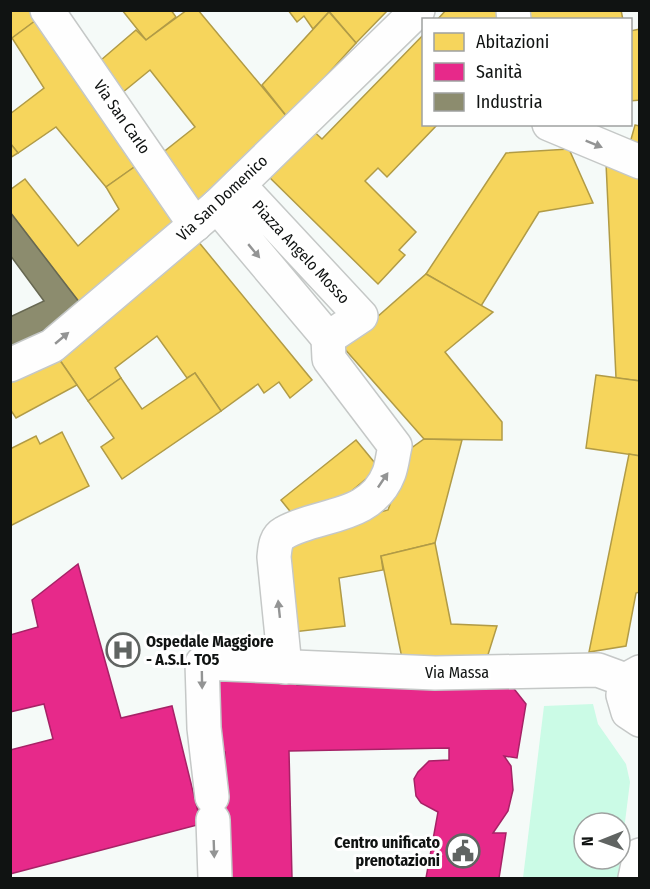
<svg xmlns="http://www.w3.org/2000/svg" width="650" height="889" font-family="'Fira Sans Condensed',sans-serif">
  <rect width="100%" height="100%" fill="#f5faf8"/>
  <path fill="#cbfbe6" fill-rule="evenodd" d="M593,704L598,724L626,764L630,782L618,878H523L544,706ZM584,823H620V859H584Z"/>
  <g fill="#f6d55c" stroke="#b19b46" stroke-width="1.5">
    <path d="M10,10H40L43,15L10,40Z"/>
    <path d="M122,10H171L176,17L146,40Z"/>
    <path d="M187,10H198L288,118L191,209L156,158L195,127L150,70L117,97L94,66L136,30L146,40Z"/>
    <path d="M288,10H328L329,12L313,29L304,16L297,22Z"/>
    <path d="M328,10H388L356,43Z"/>
    <path d="M446,10H498L499,20H437Z"/>
    <path d="M523,10H621L623,20H524Z"/>
    <path d="M329,12L356,43L288,118L262,85Z"/>
    <path d="M43,15L140,163L106,187L56,127L18,153L10,143V114L44,88L12,38Z"/>
    <path d="M640,29V100L630,101V31Z"/>
    <path d="M424,34V124H438L387,177L378,168L365,181L416,232L399,250L405,255L378,284L264,172L308,126L322,139Z"/>
    <path d="M635,125L640,126V146L630,143Z"/>
    <path d="M10,143L18,153L10,158Z"/>
    <path d="M569,149L593,203L539,212L481,306L426,274L506,153Z"/>
    <path d="M140,163L177,220L83,307L10,212V190L25,179L78,246L119,209L106,187Z"/>
    <path d="M606,163L640,175V381L616,378Z"/>
    <path d="M197,240L312,380L290,398L279,382L264,393L258,384L221,411L195,373L187,378L157,336L115,368L121,378L88,401L57,356Z"/>
    <path d="M426,274L493,312L445,352L502,422V440L424,439L343,347Z"/>
    <path d="M57,356L77,385L16,418L10,409V382Z"/>
    <path d="M195,373L221,411L122,479L101,447L114,438L88,401L121,378L142,409Z"/>
    <path d="M596,375L640,381V456L586,448Z"/>
    <path d="M62,432L89,486L10,526V449L36,436L40,444Z"/>
    <path d="M424,439L462,440L435,543L381,556L383,570L339,578L345,626L293,632L286,538L388,510L410,449Z"/>
    <path d="M356,440L379,468L336,504L293,515L281,500Z"/>
    <path d="M629,454L640,456V592L636,593L626,646L589,652Z"/>
    <path d="M435,543L451,624L497,626L486,661L403,663L381,556Z"/>
  </g>
  <g fill="#e7298a" stroke="#a62266" stroke-width="1.5">
    <path d="M78,564L121,718L172,706L201,824L10,874V750L53,739L44,704L10,712V635L38,627L32,600Z"/>
    <path d="M297,674V685H511L526,704L517,758L504,756L511,766L513,790L508,811L493,833H506L499,878H426L438,812L421,803L416,796L414,779L418,772L429,761L449,760V748L289,751L292,878H227L201,824L196,801L225,793V752H213L211,679Z"/>
  </g>
  <path fill="#8c8c6e" stroke="#676852" stroke-width="1.5" d="M10,212L83,307L10,350V317L44,301L10,255Z"/>
  <g fill="none" stroke-linecap="round" stroke-linejoin="round">
    <g stroke="#c5c8c7" stroke-width="36">
      <g id="minor">
        <path d="M47,10L195,225"/>
        <path d="M513,10L514,20"/>
        <path d="M549,124L640,162"/>
        <path d="M217,206L328,338L361,316L239,185"/>
        <path d="M10,365L52,346L217,206L418,10"/>
        <path d="M285,667L274,557C275,548 275,538 284,533C318,513 371,520 389,473C392,465 393,454 395,446L329,359L328,338"/>
        <path d="M640,672L631,677L623,695L628,712L640,720"/>
        <path d="M212,797L204,728L202,663L435,673L598,670L628,681"/>
        <path d="M213,820L215,878"/>
        <path d="M635,878L640,855"/>
      </g>
    </g>
    <use href="#minor" stroke="#fefefe" stroke-width="33"/>
  </g>
  <defs><path id="oneway-solid" d="M-6-.8H1V-3.2L6.5 0L1 3.2V.8H-6Z" transform="scale(1.5)"/></defs>
  <g fill="#939494">
    <use href="#oneway-solid" transform="translate(594 144) rotate(22)"/>
    <use href="#oneway-solid" transform="translate(254 251) rotate(50)"/>
    <use href="#oneway-solid" transform="translate(62 338) rotate(-40)"/>
    <use href="#oneway-solid" transform="translate(383 480) rotate(-56)"/>
    <use href="#oneway-solid" transform="translate(279 609) rotate(-96)"/>
    <use href="#oneway-solid" transform="translate(202 680) rotate(89)"/>
    <use href="#oneway-solid" transform="translate(214 849) rotate(88)"/>
  </g>
  <defs>
    <g id="hospital-ring" transform="scale(1.725)"><circle r="9.5" fill="#fff" stroke="#606462" stroke-width="1.5"/><path d="M-5-5h3v3.5h4V-5h3V5h-3V1.5h-4V5h-3Z" fill="#606462"/></g>
    <g id="civic-ring" transform="scale(1.725)"><circle r="9.5" fill="#fff" stroke="#606462" stroke-width="1.5"/><path d="M-.6-6.5H3V-4.5H.6V-3L4-1V1h2V6H-6V1h2V-1L-.6-3ZM-1.2 2.5V6h2.4V2.5Z" fill="#606462"/></g>
  </defs>
  <g fill-rule="evenodd">
    <use href="#hospital-ring" x="123" y="650"/>
    <use href="#civic-ring" x="463" y="851"/>
  </g>
  <g text-anchor="middle" dominant-baseline="central" stroke-width="6" stroke-linejoin="round" paint-order="stroke">
    <g font-size="16" fill="#101312" stroke="#fff">
      <text transform="translate(122 117) rotate(55)">Via San Carlo</text>
      <text transform="translate(222 198) rotate(-43)">Via San Domenico</text>
      <text transform="translate(301 252) rotate(47)">Piazza Angelo Mosso</text>
      <text x="457" y="672">Via Massa</text>
    </g>
    <g font-size="16" font-weight="bold" fill="#101312" stroke="#fff" text-anchor="start">
      <text x="146" y="641">Ospedale Maggiore<tspan x="146" dy="18">- A.S.L. TO5</tspan></text>
      <text x="440" y="842" text-anchor="end">Centro unificato<tspan x="440" dy="18">prenotazioni</tspan></text>
    </g>
  </g>
  <rect width="650" height="889" fill="none" stroke="#101312" stroke-width="24"/>
  <rect x="422" y="18" width="210" height="108" fill="#ffffff" stroke="#9fa1a0" stroke-width="1.5"/>
  <rect x="434" y="33" width="30" height="18" fill="#f6d55c" stroke="#9fa1a0" stroke-width="1.5"/>
  <text x="476" y="48" font-size="18" fill="#101312">Abitazioni</text>
  <rect x="434" y="63" width="30" height="18" fill="#e7298a" stroke="#9fa1a0" stroke-width="1.5"/>
  <text x="476" y="78" font-size="18" fill="#101312">Sanità</text>
  <rect x="434" y="93" width="30" height="18" fill="#8c8c6e" stroke="#9fa1a0" stroke-width="1.5"/>
  <text x="476" y="108" font-size="18" fill="#101312">Industria</text>
  <g transform="translate(602 841) rotate(269)"><circle r="28" fill="#ffffff" stroke="#9fa1a0" stroke-width="1.5"/>
  <path d="M0-4.5L10 22L0 15L-10 22Z" fill="#606462"/>
  <text y="-9" font-size="16" font-weight="bold" text-anchor="middle" fill="#101312">N</text>
  </g>
</svg>
